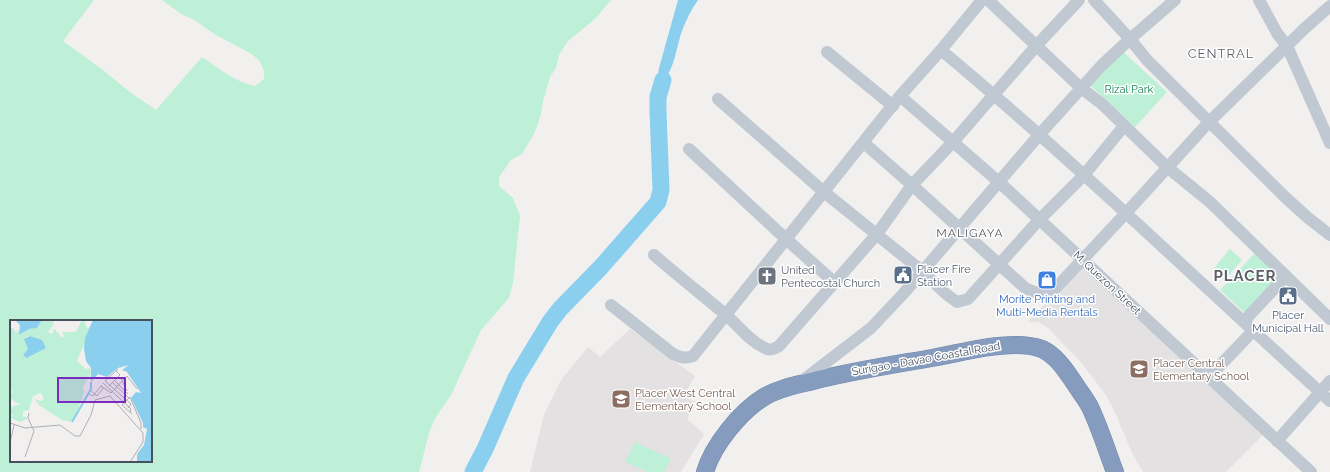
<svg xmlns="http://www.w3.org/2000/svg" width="1330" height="472" font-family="Raleway,sans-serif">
  <rect width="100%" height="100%" fill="#f2f0ef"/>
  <g fill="#e3e1e1">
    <path d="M1081,267L1263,435L1226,472H1143L1133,455L1117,417L1106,395L1080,361L1048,328L1038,322H1028Z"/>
    <path d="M630,329L695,376L684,395L696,403L687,419L704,434L681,472H530L544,415L561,380L588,347L600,357Z"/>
  </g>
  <g fill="#bdf0d6" fill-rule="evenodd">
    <path d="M0,0H94L63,41L103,70L131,93L156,110L202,57C222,70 231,80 255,86L264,79V71L259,60L250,53L214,34L196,21L181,14L162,0H611L595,19L568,41L559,55L556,68L550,77L543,101L541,114L535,132L522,154L511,160L499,177V186L513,198L520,216L513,283L509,298L481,330L452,393C448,401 442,407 438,414C427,431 425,453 419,472H0ZM11,321H151V461H11Z"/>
    <path d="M1122,51L1167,92L1135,127L1090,85Z"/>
    <path d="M1230,249L1242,260L1225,280L1213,269Z"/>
    <path d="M1255,253L1280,277L1245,313L1220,290Z"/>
    <path d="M635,442L671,459L664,472H648L625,462Z"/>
  </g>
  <path fill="#8acfee" d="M678,0H698C691,10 686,20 682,31C677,44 674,72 663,80C658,77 658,74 659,68Z"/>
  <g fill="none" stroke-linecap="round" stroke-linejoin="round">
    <path stroke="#8acfee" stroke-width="17" d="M473,472L485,449L516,378L550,322L560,309L601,267L658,202L661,190L658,111V97L663,80"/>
    <g stroke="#7187ab" stroke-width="18">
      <path id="highway" d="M705,472C713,445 740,412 764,397C779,388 797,385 813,381C852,371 892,365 932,358C960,353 987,345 1016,345C1024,345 1034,346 1042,349C1057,356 1066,371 1075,384C1080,392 1086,399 1090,407C1100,428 1107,451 1115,472"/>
    </g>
    <g stroke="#c0c8d2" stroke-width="12">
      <path d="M988,0L1081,88L1102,104L1167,167L1210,202L1330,319"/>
      <path d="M1094,0L1130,39L1147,60L1285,197L1307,217L1330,235"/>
      <path d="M1259,0L1277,33L1287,46L1330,143"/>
      <path d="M941,50C1075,162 1201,284 1330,401"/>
      <path d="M827,52L893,106"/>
      <path d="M900,96L999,182L1311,472"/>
      <path d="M718,99L824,192L922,271L946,294L957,302L968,299L1039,220L1084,175L1124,126"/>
      <path d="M864,143L912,185L1024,287C1035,294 1042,294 1054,290L1126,213L1209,122L1304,29L1330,6"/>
      <path d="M689,149L786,239L834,282"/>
      <path d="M654,255C677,275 701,294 725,314C738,325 749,341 765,348C770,351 774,349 779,346L877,234L912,185L953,142L1037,45L1079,0"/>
      <path d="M611,305L673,354C680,357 685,359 693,356L900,96L941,50L982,0"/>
      <path d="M1244,321L1286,276"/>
      <path d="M1209,377L1253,331"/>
      <path d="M802,381L871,328L904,293L1039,135L1102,65L1130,39L1175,0"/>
      <path d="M1277,441L1330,381"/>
    </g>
    <use href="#highway" stroke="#869cbf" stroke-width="17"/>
  </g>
  <defs>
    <g id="civic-square" transform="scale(1)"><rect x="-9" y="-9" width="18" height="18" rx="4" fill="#5c6f8a" stroke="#fff"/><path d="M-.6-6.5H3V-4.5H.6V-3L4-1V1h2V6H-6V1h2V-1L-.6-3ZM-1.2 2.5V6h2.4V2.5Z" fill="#fff"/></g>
    <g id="church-square" transform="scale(1)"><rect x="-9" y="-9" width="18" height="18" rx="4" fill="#6b7280" stroke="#fff"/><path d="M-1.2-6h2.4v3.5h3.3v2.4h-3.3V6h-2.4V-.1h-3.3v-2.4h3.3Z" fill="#fff"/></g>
    <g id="shop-square" transform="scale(1)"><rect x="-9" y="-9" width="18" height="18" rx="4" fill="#3f7fe0" stroke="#fff"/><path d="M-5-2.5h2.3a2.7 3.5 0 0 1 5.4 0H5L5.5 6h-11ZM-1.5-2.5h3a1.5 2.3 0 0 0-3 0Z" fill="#fff"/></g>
    <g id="school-square" transform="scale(1)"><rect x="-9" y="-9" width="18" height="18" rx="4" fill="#8d6e63" stroke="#fff"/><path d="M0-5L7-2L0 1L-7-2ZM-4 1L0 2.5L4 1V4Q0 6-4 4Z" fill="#fff"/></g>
  </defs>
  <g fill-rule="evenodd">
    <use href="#civic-square" x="903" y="275"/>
    <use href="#church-square" x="767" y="276"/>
    <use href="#shop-square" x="1047" y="280"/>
    <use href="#civic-square" x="1288" y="296"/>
    <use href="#school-square" x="1139" y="369"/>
    <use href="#school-square" x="621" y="399"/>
  </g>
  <g text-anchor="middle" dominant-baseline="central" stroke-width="3" stroke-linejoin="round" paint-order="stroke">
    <g font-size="11" fill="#158257" stroke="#fff">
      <text x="1129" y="89">Rizal Park</text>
    </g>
    <g font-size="11" fill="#4e5e75" stroke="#fff" text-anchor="start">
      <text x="917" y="269">Placer Fire<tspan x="917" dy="13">Station</tspan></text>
      <text x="1288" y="315" text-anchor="middle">Placer<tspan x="1288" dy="13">Municipal Hall</tspan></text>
    </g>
    <g font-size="11" fill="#5b616d" stroke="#fff" text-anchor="start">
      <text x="781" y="270">United<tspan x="781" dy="13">Pentecostal Church</tspan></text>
    </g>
    <g font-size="11" fill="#47515e" stroke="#fff">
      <text transform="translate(1107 283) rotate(43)">M. Quezon Street</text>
      <text transform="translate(926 359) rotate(-10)">Surigao - Davao Coastal Road</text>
    </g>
    <g font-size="11" fill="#366cbe" stroke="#fff">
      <text x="1047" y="299">Morite Printing and<tspan x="1047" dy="13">Multi-Media Rentals</tspan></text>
    </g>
    <g font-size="11" fill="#785e54" stroke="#fff" text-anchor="start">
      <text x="1153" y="363">Placer Central<tspan x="1153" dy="13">Elementary School</tspan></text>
      <text x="635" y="393">Placer West Central<tspan x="635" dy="13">Elementary School</tspan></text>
    </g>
    <g font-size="12" letter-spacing="1" fill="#5c5f65" stroke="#fff">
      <text x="970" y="233">MALIGAYA</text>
    </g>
    <g font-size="13" letter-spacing="1" fill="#5c5f65" stroke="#fff">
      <text x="1221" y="53">CENTRAL</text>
    </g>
    <g font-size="15" font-weight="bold" letter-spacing="1" fill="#5c5f65" stroke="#fff">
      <text x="1245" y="276">PLACER</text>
    </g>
  </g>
  <g transform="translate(10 320)">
    <rect width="142" height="142" fill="#f2f0ef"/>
    <path d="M32,0H43L44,4L38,12L42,14L44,8L52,18L54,16L52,12H66L72,0H75V5L78,8L82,5L67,41L76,49L80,48L81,54L73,67L74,73L63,102L52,100L30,86L24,79L31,81L34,79L31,73L23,76L19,90L13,91V97H17V99L10,102L1,98L3,94H1L0,88L11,83H6L2,79L0,83V73H3L0,68V9L3,8L6,13L8,9L10,15L19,9L27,8ZM18,16L31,20L36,28L20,37L14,33L18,30L15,18Z" fill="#bdf0d6" fill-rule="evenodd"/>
    <path d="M5,0H32L27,8L19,9L9,15L10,5ZM83,0H142V142H127V134L134,125L137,109L133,107V103L121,78L126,72L131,73L117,52L112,50L119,45L108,48L97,57L88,54L81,62V48L76,41L74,29L75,18ZM20,16L32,20L36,28L17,38L13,35L18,29L14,19Z" fill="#8acfee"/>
    <path fill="none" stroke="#8acfee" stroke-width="2" d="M124,43L142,35M62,102L81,69V62"/>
    <path fill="none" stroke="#aeb0b5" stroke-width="1" d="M111,58L117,71M104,60L118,74M95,61L121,84L118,88M95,61L108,49M102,62L119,78M93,63L121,89L120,92M91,66L101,73L117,56L127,69M99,66L110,55L106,51M81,71L87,76L94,67M79,74L83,76L92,65M122,94L112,85L120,77L131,103V109M0,103L15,108L50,105L65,116H70L81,95L85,80L100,76L133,113V122L120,142M0,123L4,105M15,137L24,111L18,98L19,93"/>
    <path fill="#7b2cbf" fill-opacity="0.15" stroke="#7b2cbf" stroke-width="2" d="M48,58H115V82H48Z"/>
    <rect width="142" height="142" fill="none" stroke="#47515e" stroke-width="2"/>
  </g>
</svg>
